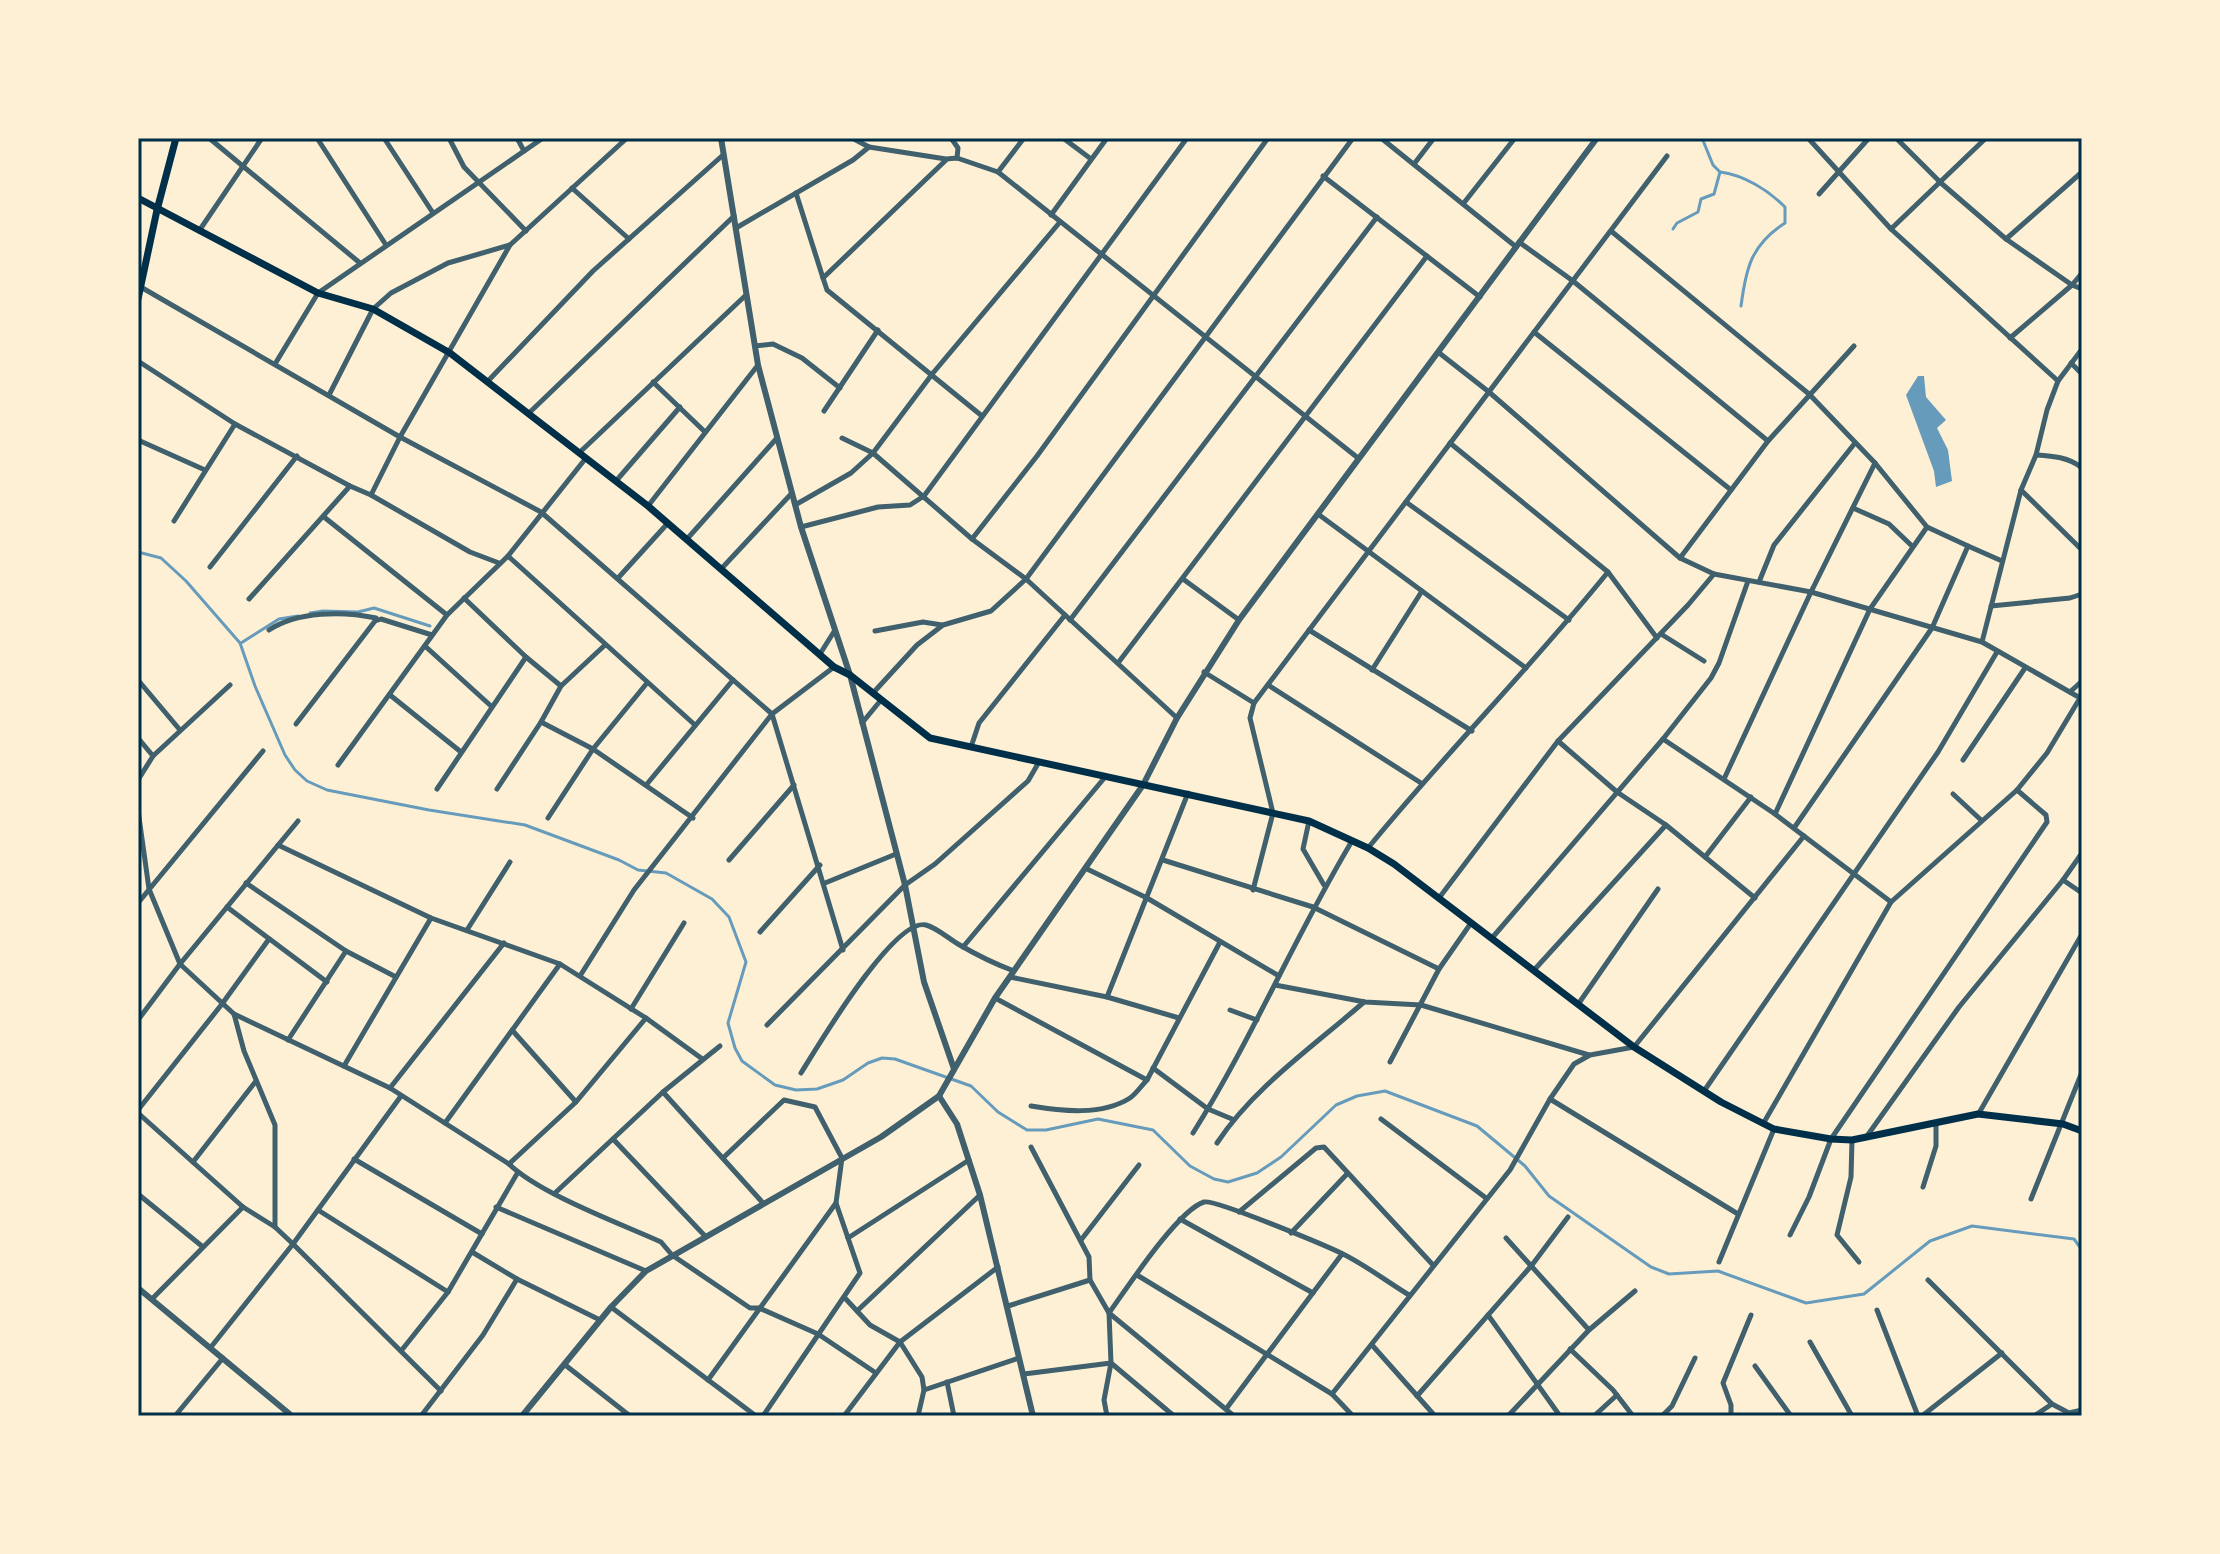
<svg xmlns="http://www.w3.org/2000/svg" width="2220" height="1554" font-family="Poppins,sans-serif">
  <rect width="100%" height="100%" fill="#fdf0d5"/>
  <path fill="#669bbc" d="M1918,376H1924L1926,397L1946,420L1937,428L1948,450L1952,481L1936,487L1934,471L1906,395Z"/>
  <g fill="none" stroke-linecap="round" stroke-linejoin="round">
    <g stroke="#669bbc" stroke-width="3">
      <path d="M1720,172C1744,175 1768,190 1785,207V223C1751,245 1746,268 1741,306"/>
      <path d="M1673,229L1677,223L1698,212L1701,199L1714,194L1720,172L1713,165L1702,138"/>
      <path d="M138,552L161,558L186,581L240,643L255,686L285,755L295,770L307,781L327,790L429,810L525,825L619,860L638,870L666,873L712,899L729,917L746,962L728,1023L735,1048L742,1061L775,1085L796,1090L817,1089L843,1080L868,1063L882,1058L895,1059L971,1086L998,1112L1027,1130H1046L1098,1119L1153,1130L1190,1166L1214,1179L1228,1182L1257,1173L1281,1157L1336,1105L1357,1096L1385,1091L1477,1126L1525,1166L1549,1196L1651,1267L1669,1274L1718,1271L1806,1303L1864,1294L1930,1241L1972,1226L2074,1239L2082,1250"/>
      <path d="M310,613L323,611L358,612L374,608L430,626"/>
      <path d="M241,643L279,619L298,616"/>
    </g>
    <g stroke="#3f606c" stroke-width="5">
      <path d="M209,138L360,263"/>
      <path d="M317,138L386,245"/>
      <path d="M384,138L433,213"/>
      <path d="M449,138L464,167L526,231"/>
      <path d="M517,138L524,151"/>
      <path d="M852,138L869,147L946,159L957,158L998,172L1358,458"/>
      <path d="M951,138L958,148L957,158"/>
      <path d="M1063,138L1091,159"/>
      <path d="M1381,138L1515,246"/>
      <path d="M1808,138L1891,229L2058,381"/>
      <path d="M1896,138L1941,183L2006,239L2072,285L2082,289"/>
      <path d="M1414,164L1434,138"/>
      <path d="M998,172L1024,138"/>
      <path d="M1323,176L1480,297"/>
      <path d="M572,188L629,239"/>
      <path d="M796,193L823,278L946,160"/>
      <path d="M1819,194L1869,138"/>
      <path d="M1463,204L1515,138"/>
      <path d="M1051,215L1107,138"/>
      <path d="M736,228L853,160L869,147"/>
      <path d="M1891,229L1986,138"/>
      <path d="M199,231L262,138"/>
      <path d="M1611,231L1809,394L1875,463L1927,527L1968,546L1932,628L1794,828"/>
      <path d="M2006,239L2082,172"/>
      <path d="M1519,242L1573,281L1768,441"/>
      <path d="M823,278L827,290L982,416"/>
      <path d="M139,286L400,437L541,512L772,714L843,950"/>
      <path d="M1534,332L1731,490"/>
      <path d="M2010,338L2072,285L2082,273"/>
      <path d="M755,346L773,344L802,358L840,388"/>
      <path d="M1438,352L1489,392L1680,558L1714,574L1811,592L1982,642L2082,699"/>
      <path d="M138,361L235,424L350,486L371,495L470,552L499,563"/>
      <path d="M2071,363L2082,374"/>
      <path d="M275,364L318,293L543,138"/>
      <path d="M488,381L593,271L723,155"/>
      <path d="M653,382L704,431"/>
      <path d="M329,395L373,309L391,293L448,263L510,245L627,138"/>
      <path d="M824,411L878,330"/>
      <path d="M528,414L734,216"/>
      <path d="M842,438L873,453L972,539L1026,579L1177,718"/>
      <path d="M138,440L205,470"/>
      <path d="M1450,443L1608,572L1657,638"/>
      <path d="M579,453L746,295"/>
      <path d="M2036,455C2052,456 2069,457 2082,468"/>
      <path d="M616,481L680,407"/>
      <path d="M2021,490L2082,550"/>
      <path d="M371,495L400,437L510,245"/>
      <path d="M1406,502L1569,620"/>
      <path d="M795,505L851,473L873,453L933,373L1060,222"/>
      <path d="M648,506L758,365"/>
      <path d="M1853,508L1889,524L1912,546"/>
      <path d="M1318,514L1526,668"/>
      <path d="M324,517L447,615"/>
      <path d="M174,521L235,424"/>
      <path d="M801,527L878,507L910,505L924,496L1187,138"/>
      <path d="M687,539L777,438"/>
      <path d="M972,539L1037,456L1268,138"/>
      <path d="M1968,546L2002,561"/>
      <path d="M508,556L695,725"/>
      <path d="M1680,558L1768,441L1854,346"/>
      <path d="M210,567L297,456"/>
      <path d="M722,568L792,493"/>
      <path d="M618,578L668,523"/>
      <path d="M1183,579L1239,620"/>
      <path d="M1759,582L1774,545L1855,443"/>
      <path d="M464,598L526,657L561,686"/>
      <path d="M249,599L350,486"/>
      <path d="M1991,606L2070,598L2082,594"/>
      <path d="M1070,620L1377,217"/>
      <path d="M269,630C298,611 343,611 376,618"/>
      <path d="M1309,630L1472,731"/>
      <path d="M875,631L923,622L942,625"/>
      <path d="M1661,634L1704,661"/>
      <path d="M1982,642L2021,490L2036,455L2047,410L2058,381L2082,349"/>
      <path d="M425,646L491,706"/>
      <path d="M820,654L835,630"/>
      <path d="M1118,663L1427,256"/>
      <path d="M1372,670L1422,591"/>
      <path d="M1204,672L1254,703"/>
      <path d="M138,680L180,730"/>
      <path d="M1268,685L1421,783"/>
      <path d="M2070,692L2082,681"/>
      <path d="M873,693L917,645L943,625L991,611L1026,579L1353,138"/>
      <path d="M390,695L461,752"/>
      <path d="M541,722L593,749L693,818"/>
      <path d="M862,723L881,700"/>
      <path d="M296,724L375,621L381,619L432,635"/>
      <path d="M138,738L153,756"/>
      <path d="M1663,739L1775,814L1891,902"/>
      <path d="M1558,741L1617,792L1666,825L1755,898"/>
      <path d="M971,747L979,723L1065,615"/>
      <path d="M1963,760L2025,668"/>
      <path d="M338,765L447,615L508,556L586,458"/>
      <path d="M1724,779L1811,592L1875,463"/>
      <path d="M138,780L153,756L230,685"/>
      <path d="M647,784L733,680"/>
      <path d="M437,789L526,657"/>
      <path d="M497,789L541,722L561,686L605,645"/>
      <path d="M1953,794L1981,820"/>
      <path d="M138,810L149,889L180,964L234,1014L244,1051L275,1125V1227"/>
      <path d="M1775,814L1870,609L1927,527"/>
      <path d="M548,818L593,749L647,683"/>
      <path d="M1309,821L1303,849L1324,885"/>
      <path d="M278,845L431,918L560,964L646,1018L701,1058"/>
      <path d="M1368,848C1445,754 1531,667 1608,572"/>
      <path d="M1705,857L1751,797"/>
      <path d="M729,860L794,785"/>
      <path d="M1163,860L1313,907L1439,969"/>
      <path d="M1085,868L1147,898L1279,976"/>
      <path d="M2063,880L2082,893"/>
      <path d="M246,883L346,951L396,977"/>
      <path d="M825,883L896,854"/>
      <path d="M1253,890L1273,813L1250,718L1254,703L1667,156"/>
      <path d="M1439,898L1558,741L1688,605L1714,574"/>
      <path d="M138,903L263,751"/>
      <path d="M227,907L327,982"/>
      <path d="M467,930L510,862"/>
      <path d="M760,932L820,865"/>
      <path d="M1492,938L1663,739L1711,678L1719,663L1748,581"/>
      <path d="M963,947L1106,776"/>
      <path d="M1535,969L1666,825"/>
      <path d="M580,976L634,890L772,714L834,667"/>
      <path d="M1010,977L1107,997L1179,1018"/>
      <path d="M1275,985L1365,1002L1421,1005L1589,1055"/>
      <path d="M1107,997L1188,793"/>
      <path d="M995,998L1147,1080"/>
      <path d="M1579,1003L1658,889"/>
      <path d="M631,1009L684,923"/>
      <path d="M1230,1010L1257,1020"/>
      <path d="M234,1014L390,1088L509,1164C540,1194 619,1223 661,1242L672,1255L750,1308H759L818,1334L876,1373"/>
      <path d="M138,1020L180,964L298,821"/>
      <path d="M767,1025L905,885L935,864L1028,781L1039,762"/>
      <path d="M512,1030L576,1102"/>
      <path d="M288,1040L346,951"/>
      <path d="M1390,1062L1439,969L1471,923"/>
      <path d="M344,1066L431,918"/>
      <path d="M1153,1068L1208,1109L1232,1119"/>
      <path d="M801,1073C818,1046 894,917 926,925C937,928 948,938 958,944C975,954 995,964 1014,971"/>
      <path d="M390,1088L504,943"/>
      <path d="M1704,1091L1938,752L1997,652"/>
      <path d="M663,1092L763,1203"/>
      <path d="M1550,1099L1738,1214"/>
      <path d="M1031,1106C1061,1111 1102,1116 1130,1098C1136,1094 1142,1085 1147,1080L1220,942"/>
      <path d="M138,1110L222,1004L269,939"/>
      <path d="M138,1113L243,1207L275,1227L293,1244L441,1391"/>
      <path d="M1979,1113L2082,934"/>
      <path d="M1381,1119L1486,1198"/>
      <path d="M445,1123L560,964"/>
      <path d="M1763,1124L1891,902L2017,790L2047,753L2080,698"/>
      <path d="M1193,1133C1252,1039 1295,936 1352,841"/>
      <path d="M1867,1136L1959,1007L2063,880L2082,853"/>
      <path d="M613,1139L705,1236"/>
      <path d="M1852,1140L1851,1177L1837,1235L1859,1262"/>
      <path d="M1217,1143C1254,1087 1314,1046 1364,1002"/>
      <path d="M1031,1147L1089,1257L1090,1280L1109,1313L1111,1363L1104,1400L1107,1416"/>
      <path d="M354,1159L482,1234"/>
      <path d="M193,1162L256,1081"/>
      <path d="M509,1164L576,1102L646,1018"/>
      <path d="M1923,1187L1936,1146V1123"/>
      <path d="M555,1193L663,1092L720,1046"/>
      <path d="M138,1194L203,1247"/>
      <path d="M2031,1199L2082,1072"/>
      <path d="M496,1207L646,1271"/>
      <path d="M318,1210L448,1292"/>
      <path d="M1239,1212L1316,1148L1324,1147L1433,1265"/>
      <path d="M1180,1219L1313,1293"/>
      <path d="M1291,1233L1347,1174"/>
      <path d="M1790,1235L1809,1197L1831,1139L2047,822L2046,815L2017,790"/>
      <path d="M848,1238L969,1160"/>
      <path d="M1506,1238L1589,1330"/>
      <path d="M1081,1240L1139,1165"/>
      <path d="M472,1252L517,1279L600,1320"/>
      <path d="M1719,1262L1774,1129"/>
      <path d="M1137,1275L1332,1394L1353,1416"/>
      <path d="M1928,1280L2052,1404L2034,1416"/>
      <path d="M844,1297L870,1325L900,1342L922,1377L924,1390L918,1416"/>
      <path d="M152,1299L243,1207"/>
      <path d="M1008,1306L1090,1280"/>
      <path d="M611,1307L756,1416"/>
      <path d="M1877,1310L1918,1416"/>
      <path d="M857,1311L980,1195"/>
      <path d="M1488,1315L1560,1416"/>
      <path d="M1810,1342L1852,1416"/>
      <path d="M1372,1345L1435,1416"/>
      <path d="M211,1347L293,1244L401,1096"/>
      <path d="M1570,1349L1613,1390L1633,1416"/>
      <path d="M401,1351L448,1292L518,1172"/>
      <path d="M564,1364L630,1416"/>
      <path d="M1755,1366L1791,1416"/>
      <path d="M1024,1374L1111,1363L1174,1416"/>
      <path d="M708,1380L836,1203L842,1158L815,1107L784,1100L723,1158"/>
      <path d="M947,1382L954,1416"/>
      <path d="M924,1390L1019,1358"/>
      <path d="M1332,1394L1510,1170L1550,1099L1574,1064L1590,1055L1634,1047L1804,836"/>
      <path d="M1417,1396L1532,1265L1568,1217"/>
      <path d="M2052,1404L2069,1413L2082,1410"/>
      <path d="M1226,1409L1342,1254"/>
      <path d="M175,1416L223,1358"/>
      <path d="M421,1416L483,1335L517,1279"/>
      <path d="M763,1416L860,1273L836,1203"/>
      <path d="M844,1416L900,1342L998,1267"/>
      <path d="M1234,1416L1109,1313C1127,1288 1178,1210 1204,1202C1215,1199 1324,1245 1341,1253C1364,1264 1386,1281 1409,1295"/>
      <path d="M1508,1416L1589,1330L1635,1291"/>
      <path d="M1594,1416L1617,1395"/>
      <path d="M1662,1416L1672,1406L1695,1358"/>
      <path d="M1731,1416V1405L1723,1383L1751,1315"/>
      <path d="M1922,1416L2002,1353"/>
    </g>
    <g stroke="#3f606c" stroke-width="6">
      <path d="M721,138L758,365L801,527L850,675L905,885L924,982L954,1069"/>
      <path d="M939,1096L957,1124L980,1195L1033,1416"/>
      <path d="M138,1288L292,1416"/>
      <path d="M522,1416L611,1307L646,1271L881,1137L939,1096L995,998L1143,785L1177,718L1239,620L1597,138"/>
    </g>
    <g stroke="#003049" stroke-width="7">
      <path d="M138,198L318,293L373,309L450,353L648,506L834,667L850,675L930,738L1309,821L1368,848L1394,864L1634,1047L1721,1102L1774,1129L1831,1139L1852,1140L1978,1114L2063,1124L2082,1131"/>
      <path d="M138,299L157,210L176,138"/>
    </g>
  </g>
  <rect width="2220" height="1554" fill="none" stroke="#fdf0d5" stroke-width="280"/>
  <rect x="140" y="140" width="1940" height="1274" fill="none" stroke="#003049" stroke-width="3"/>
</svg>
